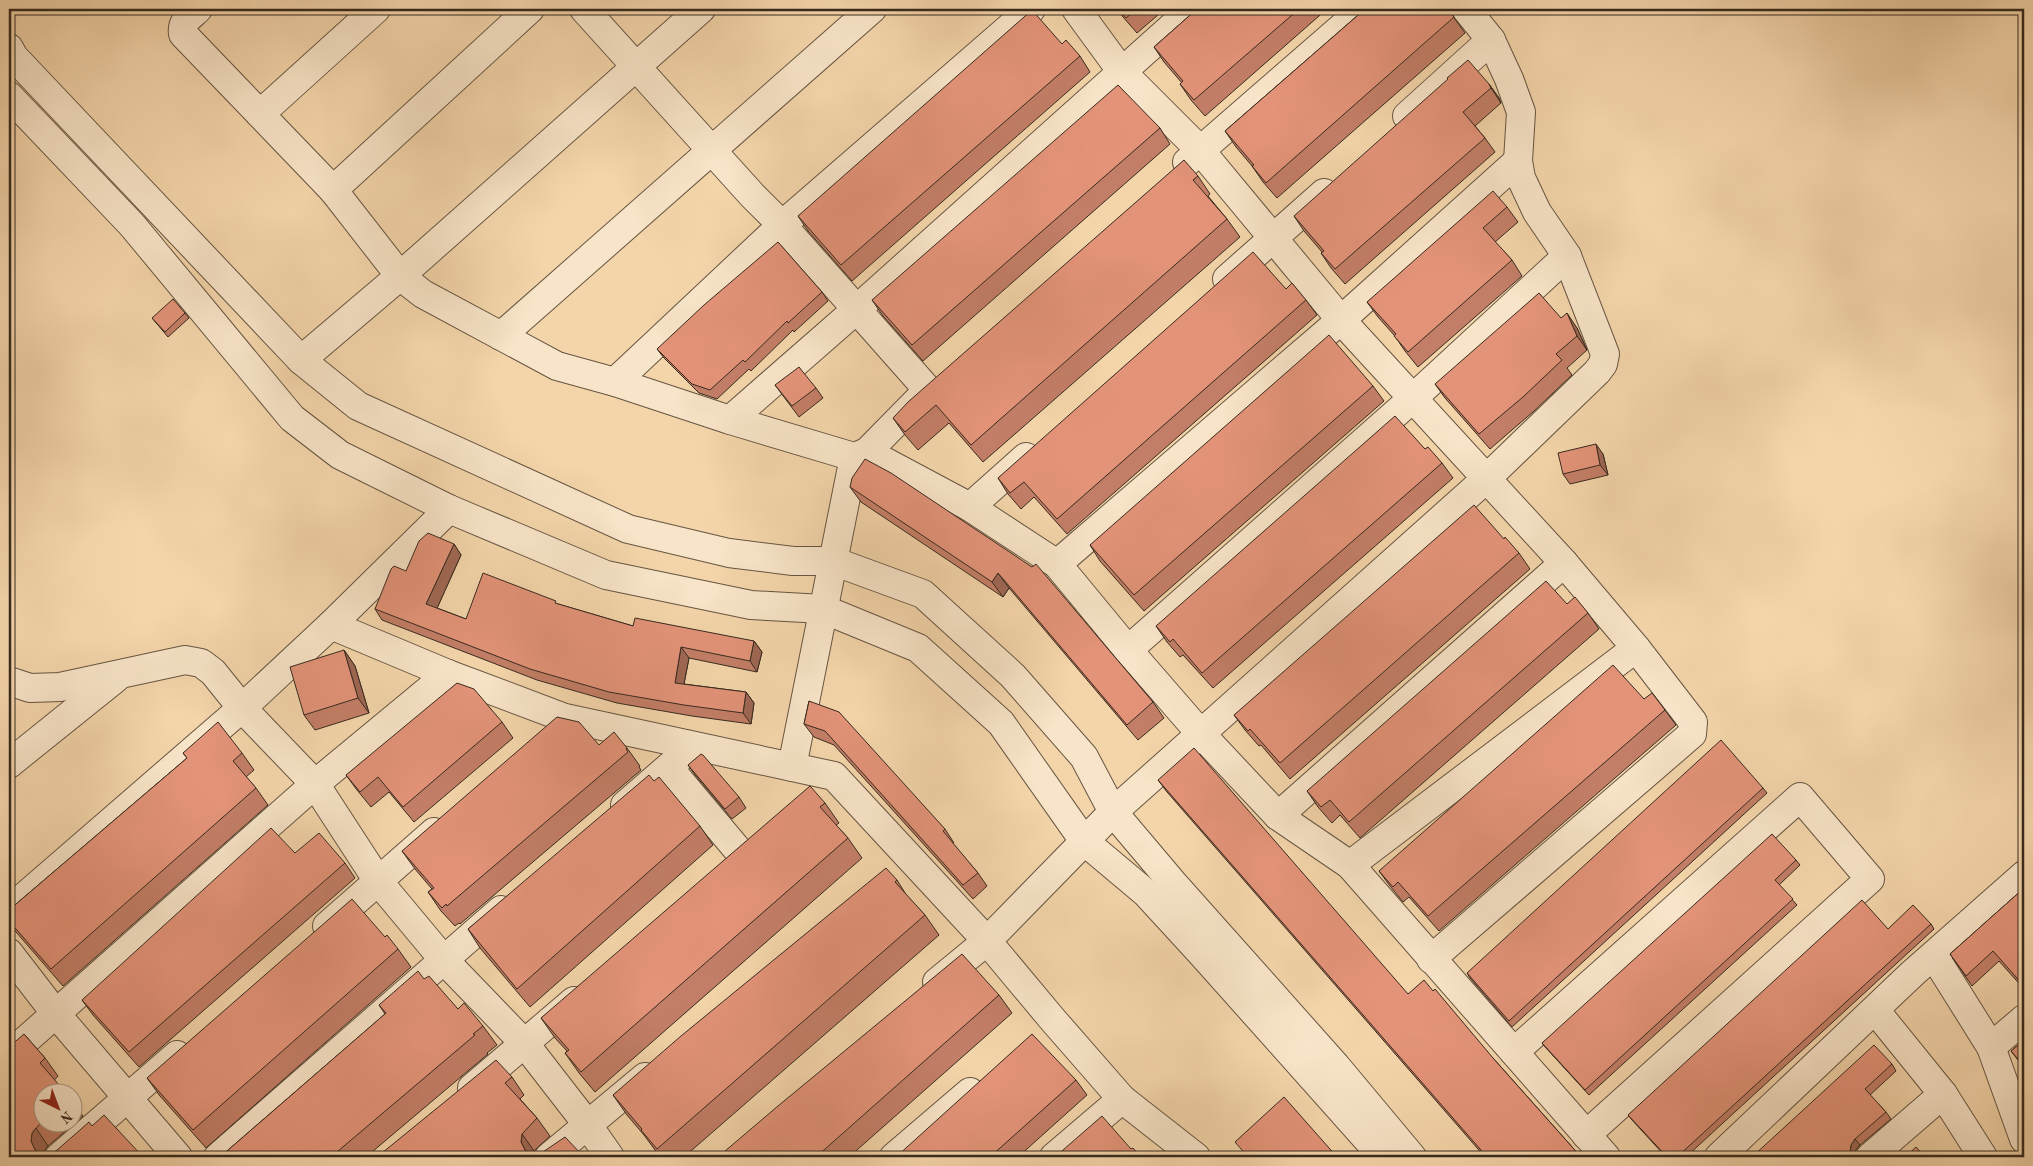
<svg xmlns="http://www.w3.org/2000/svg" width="2033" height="1166" font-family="'Old Standard TT',serif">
  <rect width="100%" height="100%" fill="#f4d5aa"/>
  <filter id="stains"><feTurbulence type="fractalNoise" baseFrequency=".004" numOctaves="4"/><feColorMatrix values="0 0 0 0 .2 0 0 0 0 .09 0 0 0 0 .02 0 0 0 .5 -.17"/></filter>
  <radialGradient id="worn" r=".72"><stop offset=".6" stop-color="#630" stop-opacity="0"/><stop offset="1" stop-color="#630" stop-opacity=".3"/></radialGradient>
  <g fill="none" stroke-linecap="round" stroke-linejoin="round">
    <g stroke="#665542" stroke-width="30">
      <g id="minor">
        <path d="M198,9C190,17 181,21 183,34L333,190L400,276L423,294L557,366L615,382L730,420L854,457L867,452L970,507L1057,564L1128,650L1201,734L1278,816L1350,865L1606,1157"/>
        <path d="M584,9L752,195L782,225L928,390"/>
        <path d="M1076,9L1122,72L1200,150L1341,320L1564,563L1636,648L1693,722L1692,734L1431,959"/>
        <path d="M9,48L14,57L301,360L358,406L628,529L729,553L793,561H833L923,594L1013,676L1084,757L1113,812L1173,883L1336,1066L1412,1157"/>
        <path d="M9,96L132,225L292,418L340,455L449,509L606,575L751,605L823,609L918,648L1001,723L1084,841L1146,893L1202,954L1383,1157"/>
        <path d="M260,114L376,9"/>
        <path d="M1407,116L1491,40"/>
        <path d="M1187,162L1363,9"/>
        <path d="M333,190L530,9"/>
        <path d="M1227,279L1324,193"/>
        <path d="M501,336L872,9"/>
        <path d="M301,360L400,276L701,9"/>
        <path d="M615,382L782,225L1031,9"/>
        <path d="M730,420L857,309L1192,9"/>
        <path d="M867,452L922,396"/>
        <path d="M970,507L1026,457"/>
        <path d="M1057,564L1341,320L1518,161"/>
        <path d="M331,625L448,674L565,718L834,776L987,941L1053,1020L1122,1099L1196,1157"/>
        <path d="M1128,650L1412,399L1567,256"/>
        <path d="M9,681L30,688L60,687L185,660L201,663L213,672L242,708L315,784L378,881L443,959L525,1044L587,1124L610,1157"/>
        <path d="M9,764L116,678"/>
        <path d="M792,767L854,457"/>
        <path d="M669,768L742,855"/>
        <path d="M625,805L692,747"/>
        <path d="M1278,816L1564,563"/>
        <path d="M1350,865L1636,648"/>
        <path d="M9,910L242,708L331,625L449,509"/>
        <path d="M327,926L434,832"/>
        <path d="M9,953L56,1014L178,1157"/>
        <path d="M1934,956L1991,1047L2024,1139"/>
        <path d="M937,982L987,941L1113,812L1487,478L1597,372L1603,364L1605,354L1567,256L1537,212L1521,178L1518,161L1521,112L1509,79L1491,40L1466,9"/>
        <path d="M1875,1010L1943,1094L1983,1157"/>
        <path d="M1991,1047L2024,1019"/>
        <path d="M1514,1052L1800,797L1870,879L1586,1135"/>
        <path d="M9,1055L315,784L448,674"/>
        <path d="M472,1088L574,1001"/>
        <path d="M59,1157L177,1055"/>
        <path d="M218,1157L501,910"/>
        <path d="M549,1157L645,1077"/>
        <path d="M894,1157L970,1092"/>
        <path d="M1054,1157L1122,1099"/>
        <path d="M1719,1157L1913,973L2024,875"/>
        <path d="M1870,1157L1943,1094"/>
      </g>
    </g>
    <use href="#minor" stroke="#f8e4c8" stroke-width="28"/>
  </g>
  <g fill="#c37e67" stroke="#372a1f">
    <path d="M1116,9H1165L1137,33Z"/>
    <path d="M1197,9H1327L1205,116L1191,100L1180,84L1182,83L1164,62L1154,47Z"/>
    <path d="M1365,9H1449L1452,15L1465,33L1277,198L1263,182L1252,166L1236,147L1225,131Z"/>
    <path d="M1062,44L1080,56L1090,72L852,281L808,231L798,216Z"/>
    <path d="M1489,84L1499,98L1501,103L1475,126L1485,138L1495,152L1345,284L1331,268L1321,253L1322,252L1304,231L1294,216Z"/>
    <path d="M1160,128L1170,144L923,361L883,316L872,300Z"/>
    <path d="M1198,176L1210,194L1208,196L1227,219L1240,237L983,462L949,423L918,450L905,435L893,418Z"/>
    <path d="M1507,207L1518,222L1495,242L1512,260L1522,276L1418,367L1405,351L1394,335L1378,317L1367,302Z"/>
    <path d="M1286,289L1306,300L1317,315L1067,534L1034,497L1021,509L1008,494L998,478Z"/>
    <path d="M822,292L828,301L794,332L793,330L751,371L749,369L717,399L699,393L664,358L657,349Z"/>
    <path d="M185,313L189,318L168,337L152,318Z"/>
    <path d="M1561,318L1577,328L1587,350L1567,368L1572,375L1534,411L1490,449L1445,398L1435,384Z"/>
    <path d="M775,385L816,388L823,398L799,417Z"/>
    <path d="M1373,386L1384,401L1144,611L1100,561L1090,545Z"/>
    <path d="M1425,449L1442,463L1453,478L1213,688L1183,655L1180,657L1167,642L1156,626Z"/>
    <path d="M1603,454L1608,475L1570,484L1563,474Z"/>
    <path d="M850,487L1032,567L1153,702L1164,718L1138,740L1009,588L1003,597L861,502Z"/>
    <path d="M1504,539L1519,553L1530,569L1290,779L1261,745L1259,746L1245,730L1234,715Z"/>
    <path d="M454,544L461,555L437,608L466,619L558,604L633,626L754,641L762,652L757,672L689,658L684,684L746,692L754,703L751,724L692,716L617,703L537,680L382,620L375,609L406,571Z"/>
    <path d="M1567,604L1588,613L1599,629L1360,838L1340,815L1332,823L1318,807L1307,791Z"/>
    <path d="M344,650L355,666L369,713L315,730L304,715Z"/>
    <path d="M1644,699L1665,710L1676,725L1439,931L1409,897L1403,902L1390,886L1379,871Z"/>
    <path d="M809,701L945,829L954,843L953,844L978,873L987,886L973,899L834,745L814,737L804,724Z"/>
    <path d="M502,722L513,738L414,822L389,792L371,807L357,790L346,775Z"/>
    <path d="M599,745L627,748L640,766L639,767L641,770L460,924L459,923L455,926L441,911L428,892L432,889L415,869L402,851Z"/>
    <path d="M183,753H242L254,770L246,777L256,788L268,805L63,986L16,932L9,922V910L187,758Z"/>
    <path d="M688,765L739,797L746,808L732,819L695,775Z"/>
    <path d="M1158,780L1408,994L1493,1058L1581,1157H1485L1167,792Z"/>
    <path d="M654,781L700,826L713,845L530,1007L480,948L468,929Z"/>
    <path d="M1763,788L1767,793L1512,1027L1470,978L1467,973Z"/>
    <path d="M825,803L839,823L836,825L848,838L862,858L595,1092L579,1073L565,1053L567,1051L555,1038L541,1018Z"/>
    <path d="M295,853L345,863L355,878L139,1067L93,1015L82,1000Z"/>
    <path d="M1796,860L1800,865L1779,885L1797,905L1589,1095L1546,1048L1542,1043Z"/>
    <path d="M897,880L907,896L925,915L939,935L684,1157H661L655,1150L644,1135L627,1115L613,1095Z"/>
    <path d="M2024,888V989L1999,961L1972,986L1950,954Z"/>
    <path d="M1931,924L1934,929L1686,1157H1666L1632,1120L1628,1115L1888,929Z"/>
    <path d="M398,949L411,967L206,1148L160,1096L147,1078Z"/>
    <path d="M424,979L458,1009L483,1026L497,1045L487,1053L488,1054L366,1157H220L385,1014L379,1005Z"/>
    <path d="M999,995L1012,1013L849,1157H718Z"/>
    <path d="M24,1034L45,1058L58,1076L42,1094V1124H72V1101L83,1116L48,1146L44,1151V1154H49L56,1151L92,1126L143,1157H9Z"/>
    <path d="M2024,1040V1068L2011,1051Z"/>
    <path d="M1892,1064L1896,1071L1870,1095L1886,1112L1891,1119L1860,1145L1855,1151V1157H1752Z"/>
    <path d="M512,1077L524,1095L520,1099L537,1118L550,1136L534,1151V1154L382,1157Z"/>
    <path d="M1076,1080L1087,1095L1018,1157H896Z"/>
  </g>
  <g fill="#9f6754" stroke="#372a1f">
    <path d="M1489,84L1499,98L1501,103L1491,88Z"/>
    <path d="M1567,313L1577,328L1587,350L1577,336Z"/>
    <path d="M1596,444L1603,454L1608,475L1600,465Z"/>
    <path d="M454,544L461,555L434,615L426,604Z"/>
    <path d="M998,573L1009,588L1003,597L992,582Z"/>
    <path d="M754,641L762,652L757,672L750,661Z"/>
    <path d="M681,647L689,658L682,694L675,683Z"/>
    <path d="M344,650L355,666L369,713L358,698Z"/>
    <path d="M746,692L754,703L751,724L743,713Z"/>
    <path d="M36,1128L48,1146L44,1151V1157L35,1150L31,1141L32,1133Z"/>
    <path d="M522,1134L534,1151V1157L525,1150L521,1142Z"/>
    <path d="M1855,1139L1860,1145L1855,1151V1157H1853L1850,1153L1851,1145Z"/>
  </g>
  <g fill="#e39378" stroke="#372a1f">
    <path d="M1118,9H1137L1126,18Z"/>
    <path d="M1197,9H1299L1194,100L1180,84L1183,81L1154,47Z"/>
    <path d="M1365,9H1447L1454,17L1266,183L1252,166L1254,165L1225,131Z"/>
    <path d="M1032,10L1062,44L1066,40L1080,56L841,265L798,216Z"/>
    <path d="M1468,60L1489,84L1491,88L1463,112L1485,138L1335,269L1321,253L1324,251L1294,216L1448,79L1447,78Z"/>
    <path d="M1118,85L1160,128L912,345L872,300Z"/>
    <path d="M1184,160L1198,176L1193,180L1227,219L971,445L936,405L905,432L893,418L908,402Z"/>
    <path d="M1493,191L1507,207L1483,228L1512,260L1408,352L1394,336L1396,334L1367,302Z"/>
    <path d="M778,242L822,292L788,323L787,321L745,362L743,360L710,390L692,384L657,349L704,305Z"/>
    <path d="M1253,252L1286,289L1292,283L1306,300L1057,519L1024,482L1010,493L998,478Z"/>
    <path d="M1539,293L1561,318L1567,313L1577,336L1556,354L1562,360L1523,397L1479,434L1435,384Z"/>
    <path d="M173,299L185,313L165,332L152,318Z"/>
    <path d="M1329,335L1373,386L1134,595L1090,545Z"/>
    <path d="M799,367L816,388L792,406L775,385Z"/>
    <path d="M1395,416L1425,449L1428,447L1442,463L1202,673L1173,639L1170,642L1156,626Z"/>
    <path d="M1596,444L1600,465L1563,474L1558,453Z"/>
    <path d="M865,459L891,473L1032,567L1036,564L1153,702L1127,725L998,573L992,582L850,487L852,478Z"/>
    <path d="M1474,505L1504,539L1505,537L1519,553L1280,763L1250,729L1248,731L1234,715Z"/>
    <path d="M428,533L454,544L426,604L466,619L483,573L556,601L555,603L633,626L635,618L754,641L750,661L681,647L675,683L746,692L743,713L684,705L609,692L530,669L375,609L391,569L394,566L406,571L419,541Z"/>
    <path d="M1546,581L1567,604L1575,597L1588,613L1349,822L1330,800L1321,807L1307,791Z"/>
    <path d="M344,650L358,698L304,715L290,667Z"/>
    <path d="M1613,665L1644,699L1652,693L1665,710L1428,916L1398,882L1393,887L1379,871Z"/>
    <path d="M457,683L474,689L502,722L403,807L378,777L360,792L346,775Z"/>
    <path d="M809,701L839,712L945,829L943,831L978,873L963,885L825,731L804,724Z"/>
    <path d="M557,717L579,722L599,745L614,732L627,748L626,749L628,752L447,906L446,904L442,908L428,892L434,888L402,851Z"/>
    <path d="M218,722L242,753L233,761L256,788L51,969L9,921V910L187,758L183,753Z"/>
    <path d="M1721,740L1763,788L1509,1021L1467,973Z"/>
    <path d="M1194,748L1408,994L1424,980L1433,991L1435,989L1493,1058L1581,1157H1487L1158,780Z"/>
    <path d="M701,754L703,755L739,797L725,809L688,765Z"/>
    <path d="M649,775L654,781L659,777L700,826L517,989L468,929Z"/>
    <path d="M810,786L825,803L820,807L848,838L581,1072L565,1053L569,1050L541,1018Z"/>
    <path d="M271,828L295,853L319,833L345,863L129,1052L82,1000Z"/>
    <path d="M1772,834L1796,860L1775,880L1793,899L1585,1090L1542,1043Z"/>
    <path d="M886,868L897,880L895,882L925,915L657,1149L641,1130L642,1129L613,1095L681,1036Z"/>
    <path d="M2024,888V986L1993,951L1966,976L1950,954Z"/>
    <path d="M352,899L385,937L387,935L398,949L193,1130L147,1078Z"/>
    <path d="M1862,900L1888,929L1913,905L1931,924L1677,1157H1667L1628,1115Z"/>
    <path d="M962,954L999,995L816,1157H718L778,1106Z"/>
    <path d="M418,971L424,979L429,976L458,1009L464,1003L483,1026L473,1034L475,1035L331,1157H220L386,1013L379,1005Z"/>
    <path d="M24,1034L45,1058L40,1063L67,1094H42V1122L36,1128L32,1133L31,1141L35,1150L41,1154H49L56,1151L89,1122L92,1126L104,1115L143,1157H9V1047Z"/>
    <path d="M1032,1034L1076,1080L990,1157H896Z"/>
    <path d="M2024,1040V1066L2011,1051Z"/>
    <path d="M1874,1045L1892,1064L1865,1089L1886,1112L1855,1139L1851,1145L1850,1153L1846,1157H1752Z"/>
    <path d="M496,1060L512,1077L505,1083L537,1118L522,1134L521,1142L525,1150L532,1154H540L565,1137L584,1157H382L384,1155L382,1153Z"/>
    <path d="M1284,1097L1337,1157H1248L1235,1142Z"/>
    <path d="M1102,1116L1131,1149L1133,1148L1141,1157H1055Z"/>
    <path d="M1916,1147L1925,1157H1905Z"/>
  </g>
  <rect width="2033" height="1166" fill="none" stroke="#f4d5aa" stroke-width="30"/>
  <rect x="10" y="10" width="2013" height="1146" fill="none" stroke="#372a1f" stroke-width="2.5"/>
  <rect x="15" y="15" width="2003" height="1136" fill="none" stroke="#372a1f"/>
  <g transform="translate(58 1108) rotate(138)"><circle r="24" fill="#f8e4c8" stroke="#ab9a84"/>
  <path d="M0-4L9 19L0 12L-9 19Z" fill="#8f2418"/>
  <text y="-8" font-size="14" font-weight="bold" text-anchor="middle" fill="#372a1f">N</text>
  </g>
  <rect width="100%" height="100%" filter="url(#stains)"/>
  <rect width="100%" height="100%" fill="url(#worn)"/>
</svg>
